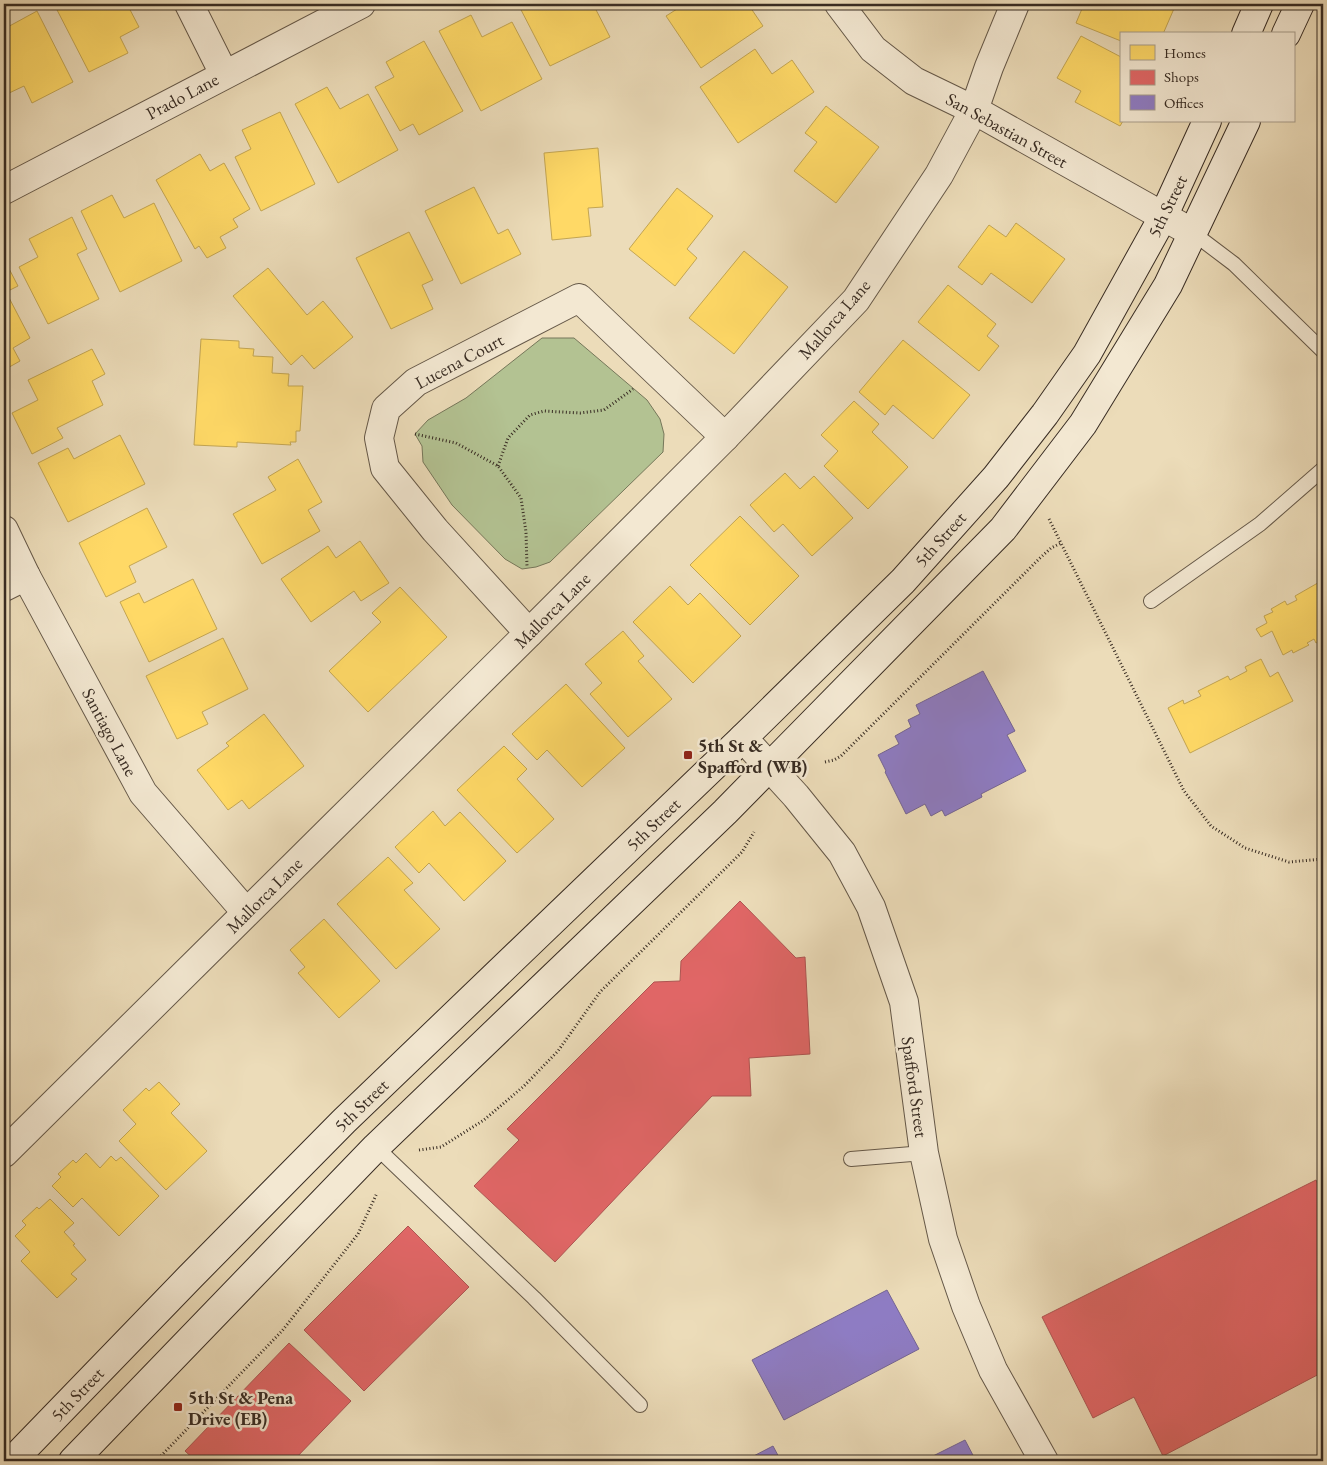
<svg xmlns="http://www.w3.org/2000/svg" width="1327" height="1465" font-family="'EB Garamond',serif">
  <rect width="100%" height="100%" fill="#ecdcb9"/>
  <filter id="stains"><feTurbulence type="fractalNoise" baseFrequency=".004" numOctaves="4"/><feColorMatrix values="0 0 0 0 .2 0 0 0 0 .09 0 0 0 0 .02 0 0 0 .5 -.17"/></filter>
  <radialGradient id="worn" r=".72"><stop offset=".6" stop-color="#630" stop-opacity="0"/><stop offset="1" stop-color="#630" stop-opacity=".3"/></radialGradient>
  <path fill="#b3c292" stroke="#76775a" d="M542,338H574L647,400L660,419L664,434L663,452L550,562L536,567L522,569L505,559L452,505L423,462L422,446L415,434L428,420L466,398Z"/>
  <g fill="#ffd966" stroke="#c3a552">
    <path d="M60,4H127L139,27L120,37L128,53L89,72L55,6Z"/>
    <path d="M518,4H593L610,37L550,66Z"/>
    <path d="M685,4H748L763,26L701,68L666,16Z"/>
    <path d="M1084,4H1176L1163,34H1121V41L1076,23Z"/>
    <path d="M37,11L73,82L32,103L24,86L7,94L4,89V29Z"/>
    <path d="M471,15L482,37L512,22L542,79L481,111L439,31Z"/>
    <path d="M1081,36L1121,57V121H1123L1120,126L1075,102L1081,91L1057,78Z"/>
    <path d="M424,41L463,111L419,135L413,124L400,131L375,87L394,77L386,62Z"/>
    <path d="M755,49L772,74L792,60L814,92L738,143L700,87Z"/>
    <path d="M327,87L340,109L368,94L398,150L338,183L295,104Z"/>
    <path d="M826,106L879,147L836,203L794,171L817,142L805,133Z"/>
    <path d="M280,112L315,184L261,211L235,157L251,149L242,130Z"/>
    <path d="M598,148L603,207L588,208L591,236L552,240L544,153Z"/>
    <path d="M200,154L210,171L224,163L250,209L233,219L238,227L220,237L226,248L207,258L199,246L195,249L156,180Z"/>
    <path d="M474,187L498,234L508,229L521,254L461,284L425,211Z"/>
    <path d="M677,188L713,216L687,249L697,258L675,286L629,249Z"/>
    <path d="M112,195L124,218L154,203L182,261L120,292L81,211Z"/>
    <path d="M72,217L87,249L77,254L99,299L48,324L19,267L38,257L29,239Z"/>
    <path d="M1016,223L1065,259L1032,303L991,273L982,285L958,267L989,225L1006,237Z"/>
    <path d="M409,232L433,280L422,285L433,309L391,329L356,258Z"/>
    <path d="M744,251L788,287L734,354L689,318Z"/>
    <path d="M4,259L18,286L6,292L30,338L13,348L20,361L4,370Z"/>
    <path d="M268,268L307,315L323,301L353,337L314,369L302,355L291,365L233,296Z"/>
    <path d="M948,285L996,324L987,336L999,346L979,371L918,322Z"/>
    <path d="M201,339L239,341V348L254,349L253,356L273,357L272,373L289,374L288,386H303L300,431H296V442H290L291,445L237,442V447L194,445Z"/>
    <path d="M903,340L970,395L933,439L893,405L885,415L859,392Z"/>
    <path d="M92,349L105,374L92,381L103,405L57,428L63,438L32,454L12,413L38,400L28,380Z"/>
    <path d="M854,401L879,424L872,432L908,467L868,509L824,466L838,451L821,435Z"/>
    <path d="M120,435L145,484L68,522L38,463L68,448L74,459Z"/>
    <path d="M298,459L322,502L308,510L320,531L262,564L233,514L276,490L268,477Z"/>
    <path d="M785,473L800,489L814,476L853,518L812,556L783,524L774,532L750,505Z"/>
    <path d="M147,508L167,547L129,566L136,582L106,597L79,543Z"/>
    <path d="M740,516L799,576L750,625L690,565Z"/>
    <path d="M360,541L389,583L361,601L354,591L311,622L281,579L328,546L336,558Z"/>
    <path d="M193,579L217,629L149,662L120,602L139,593L144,603Z"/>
    <path d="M1323,580V639L1316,643L1314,639L1307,643L1309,645L1293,653L1292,650L1283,655L1272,631L1261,637L1256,629L1267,623L1264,616L1273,612L1271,609L1285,601L1287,605L1297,600L1295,596Z"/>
    <path d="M670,586L688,605L700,593L741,636L693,683L633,622Z"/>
    <path d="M400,587L447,637L368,712L329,671L381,622L372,613Z"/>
    <path d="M623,631L644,656L638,661L672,699L628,737L590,694L602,683L585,664Z"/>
    <path d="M223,638L248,689L202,712L208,724L177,739L146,676Z"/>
    <path d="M1261,659L1270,677L1278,672L1293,701L1190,753L1168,708L1183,700L1184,704L1201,696L1198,691L1228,676L1230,680L1247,671L1245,667Z"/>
    <path d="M566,684L625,748L582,787L547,750L537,760L512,734Z"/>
    <path d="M264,714L304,766L249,809L242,800L228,810L197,770L229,746L226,743Z"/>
    <path d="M504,746L527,769L517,779L554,819L517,853L457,790Z"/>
    <path d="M433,811L445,826L460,812L506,861L464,901L429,863L419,873L395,847Z"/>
    <path d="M388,857L413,883L404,890L440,929L396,969L337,904Z"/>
    <path d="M324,919L380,981L339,1018L298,973L305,967L290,950Z"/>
    <path d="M159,1082L180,1104L171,1113L207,1151L166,1190L119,1141L136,1124L123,1110L146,1088L149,1091Z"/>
    <path d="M86,1153L100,1168L111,1156L116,1161L121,1157L159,1196L119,1236L82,1198L73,1207L52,1186L61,1177L58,1174L73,1160L76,1163Z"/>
    <path d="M50,1199L74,1223L64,1232L75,1244L73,1245L86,1260L71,1274L77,1279L57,1298L21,1261L30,1252L15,1236L26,1225L22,1221L37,1207L39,1209Z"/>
  </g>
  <g fill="#e06666" stroke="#ae5552">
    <path d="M740,901L796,958L805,957L810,1054L749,1058L751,1096H712L555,1262L474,1186L519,1140L507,1129L654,982L680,981L681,961Z"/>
    <path d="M1316,1180L1323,1195V1372L1163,1456L1134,1397L1093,1418L1042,1317Z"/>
    <path d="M408,1226L469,1287L364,1391L304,1330Z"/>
    <path d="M289,1343L351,1401L293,1461H196L185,1451Z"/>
  </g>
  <g fill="#8e7cc3" stroke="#746493">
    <path d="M983,671L1015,731L1007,735L1026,771L981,794L982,797L945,816L942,810L931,816L925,804L906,814L885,772L886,771L878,755L899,744L895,736L911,727L908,720L920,714L916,705Z"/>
    <path d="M887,1290L919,1349L784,1420L752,1360Z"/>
    <path d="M965,1440L976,1461H923Z"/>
    <path d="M773,1446L781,1461H744Z"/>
  </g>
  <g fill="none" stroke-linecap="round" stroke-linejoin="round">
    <g stroke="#655848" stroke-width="16">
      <g id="lane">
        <path d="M1193,233L1234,264L1323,351"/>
        <path d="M1151,601L1260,524L1323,469"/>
        <path d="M376,1147L534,1298L640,1405"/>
        <path d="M851,1159L924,1153"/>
      </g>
    </g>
    <g stroke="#655848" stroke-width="30">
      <g id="street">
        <path d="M189,4L224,74"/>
        <path d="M839,4L873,49L914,81L974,110L1193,233"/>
        <path d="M4,190L361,4"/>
        <path d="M4,530L26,576L143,793L246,912"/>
        <path d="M4,587L26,576"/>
        <path d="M529,633L435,530L385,468L379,438L386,409L416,382L579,298L725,437"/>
        <path d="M743,738L796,796L842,853L871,907L904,1002L924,1153L943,1239L966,1306L993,1370L1044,1461"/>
        <path d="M4,1153L529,633L725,437L856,300L939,175L974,110L989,67L1015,4"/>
      </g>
    </g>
    <g stroke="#382c23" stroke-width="30">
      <g id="secondary">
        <path d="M1246,34L1259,4"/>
        <path d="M1286,34L1300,4"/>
        <path d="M12,1461L190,1277L344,1121L743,738L903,581L996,477L1045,414L1087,354L1163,217L1207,121"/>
        <path d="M73,1461L376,1147L725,812L1003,529L1083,424L1168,285L1246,121"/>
      </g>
    </g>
    <g stroke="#382c23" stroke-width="3" stroke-dasharray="1 2.5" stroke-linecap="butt">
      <path d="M415,434L456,443L498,466L521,498L526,532L527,567"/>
      <path d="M498,466L508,438L530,415L544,411L580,413L604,410L633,389"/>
      <path d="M1049,519L1184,791L1211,826L1245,848L1289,862L1323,859"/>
      <path d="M825,762L834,760L841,756L1040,558L1051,548L1061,543"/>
      <path d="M419,1150L441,1147L484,1120L524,1086L558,1051L600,992L742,852L754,832"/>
      <path d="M156,1461L282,1331L358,1234L377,1193"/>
    </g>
    <use href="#lane" stroke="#f3e8d2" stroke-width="14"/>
    <use href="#street" stroke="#f3e8d2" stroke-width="28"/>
    <use href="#secondary" stroke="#f3e8d2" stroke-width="28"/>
  </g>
  <g fill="#8f2418" stroke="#f3e8d2" stroke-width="2">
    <rect x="683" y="750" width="10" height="10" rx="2.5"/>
    <rect x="173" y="1402" width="10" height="10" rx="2.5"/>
  </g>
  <g text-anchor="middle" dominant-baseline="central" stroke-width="5" stroke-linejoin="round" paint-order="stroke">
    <g font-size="18" fill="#382c23" stroke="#f3e8d2">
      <text transform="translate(182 96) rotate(-28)">Prado Lane</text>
      <text transform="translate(1007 130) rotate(29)">San Sebastian Street</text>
      <text transform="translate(1167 206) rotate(-64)">5th Street</text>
      <text transform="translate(834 319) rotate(-49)">Mallorca Lane</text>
      <text transform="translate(459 361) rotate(-28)">Lucena Court</text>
      <text transform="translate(940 539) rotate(-48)">5th Street</text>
      <text transform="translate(552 610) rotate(-45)">Mallorca Lane</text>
      <text transform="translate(110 732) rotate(62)">Santiago Lane</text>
      <text transform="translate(653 824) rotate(-44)">5th Street</text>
      <text transform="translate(264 895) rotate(-45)">Mallorca Lane</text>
      <text transform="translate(915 1087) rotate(82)">Spafford Street</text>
      <text transform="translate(361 1105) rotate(-44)">5th Street</text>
      <text transform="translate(77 1394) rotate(-46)">5th Street</text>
    </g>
    <g font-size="18" font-weight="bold" fill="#382c23" stroke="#f3e8d2" text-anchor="start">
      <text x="698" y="745">5th St &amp;<tspan x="698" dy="21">Spafford (WB)</tspan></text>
      <text x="188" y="1397">5th St &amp; Pena<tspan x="188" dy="21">Drive (EB)</tspan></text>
    </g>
  </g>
  <rect width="1327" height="1465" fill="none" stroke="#ecdcb9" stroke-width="20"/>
  <rect x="5" y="5" width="1317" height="1455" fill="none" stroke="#382c23" stroke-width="2.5"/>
  <rect x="10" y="10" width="1307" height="1445" fill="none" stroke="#382c23"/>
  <rect x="1120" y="32" width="175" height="90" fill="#f3e8d2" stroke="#a89d8c"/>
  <rect x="1130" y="45" width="25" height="15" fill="#ffd966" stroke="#a89d8c"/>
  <text x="1164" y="58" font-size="15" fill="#382c23">Homes</text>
  <rect x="1130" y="70" width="25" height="15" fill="#e06666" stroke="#a89d8c"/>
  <text x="1164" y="82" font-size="15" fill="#382c23">Shops</text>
  <rect x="1130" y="95" width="25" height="15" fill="#8e7cc3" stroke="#a89d8c"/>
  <text x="1164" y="108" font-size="15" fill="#382c23">Offices</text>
  <rect width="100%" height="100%" filter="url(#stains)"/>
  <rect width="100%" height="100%" fill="url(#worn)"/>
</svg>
